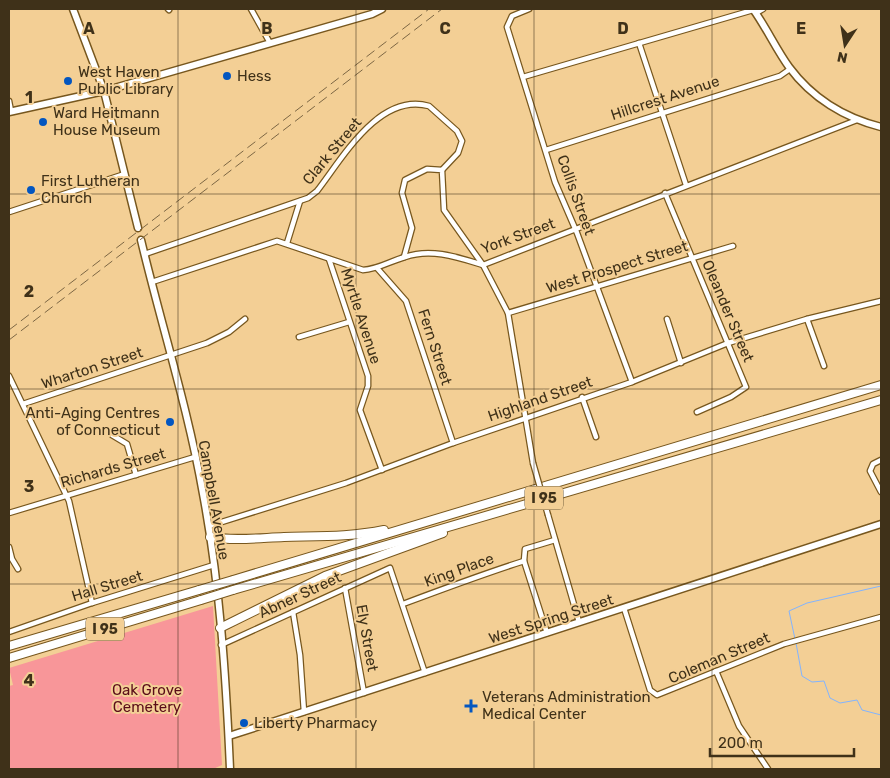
<svg xmlns="http://www.w3.org/2000/svg" width="890" height="778" font-family="Rubik,sans-serif">
  <rect width="100%" height="100%" fill="#f3cf95"/>
  <path fill="#f89699" d="M213,606L222,765L213,769H9V686L13,685L9,668Z"/>
  <g fill="none" stroke-linecap="round" stroke-linejoin="round">
    <g stroke="#82b4ff" stroke-width="1">
      <path d="M795,639L789,611L807,603L881,586"/>
      <path d="M796,643L802,676L812,682L824,681L830,698L840,703L857,700L862,710L881,715"/>
    </g>
    <g stroke="#77571e" stroke-width="7">
      <g id="minor">
        <path d="M168,9L169,10"/>
        <path d="M251,9L270,43"/>
        <path d="M529,9L512,16L507,27L555,182L577,233L632,382"/>
        <path d="M756,13L763,9"/>
        <path d="M639,43L686,185"/>
        <path d="M523,77L753,10"/>
        <path d="M9,101L11,111"/>
        <path d="M546,150L780,76L790,69"/>
        <path d="M665,193L746,387L731,397L697,412"/>
        <path d="M9,212L125,174"/>
        <path d="M287,243L300,201"/>
        <path d="M145,254L308,198L317,191C342,159 379,92 429,106L457,131L462,141L458,153L442,170"/>
        <path d="M404,257L412,228L402,193L405,180L427,169L442,170L444,210L483,265L508,313L533,463"/>
        <path d="M329,259L368,376V386L360,410L382,470"/>
        <path d="M377,268L406,301L453,443"/>
        <path d="M152,282L277,241L363,270C379,269 390,261 405,257C431,248 457,257 483,265L857,120"/>
        <path d="M508,313L733,246"/>
        <path d="M667,319L681,363"/>
        <path d="M807,319L824,366"/>
        <path d="M299,337L349,322"/>
        <path d="M9,376L69,501L92,603"/>
        <path d="M582,397L596,437"/>
        <path d="M23,404L207,343L229,332L245,319"/>
        <path d="M112,435L127,444L136,475"/>
        <path d="M881,460L873,464L870,471L881,492"/>
        <path d="M9,513L195,457"/>
        <path d="M548,515L579,622"/>
        <path d="M209,526L346,483L453,443L632,382L728,343L807,319L881,301"/>
        <path d="M9,547L12,559L18,569"/>
        <path d="M345,588L364,693"/>
        <path d="M403,604C443,589 483,574 524,561"/>
        <path d="M624,608L650,690L657,695L784,644L881,617"/>
        <path d="M293,612L300,655L304,712"/>
        <path d="M9,632L92,603L214,565"/>
        <path d="M547,633L524,561L525,549L555,540"/>
        <path d="M221,645L390,568L425,673"/>
        <path d="M716,671L739,726L768,769"/>
      </g>
    </g>
    <g stroke="#77571e" stroke-width="9">
      <g id="secondary">
        <path d="M73,9L104,91L138,228"/>
        <path d="M753,9C766,27 776,49 789,67C812,98 845,118 881,127"/>
        <path d="M9,112L104,91L372,14L382,9"/>
        <path d="M141,240C161,324 188,408 203,494C220,584 226,678 230,769"/>
        <path d="M229,736L881,524"/>
      </g>
    </g>
    <g stroke="#77571e" stroke-width="10">
      <g id="motorway">
        <path d="M210,537C234,541 259,538 284,537C317,536 351,537 384,530"/>
        <path d="M233,580L881,385"/>
        <path d="M233,590L881,400"/>
        <path d="M220,628L325,576L443,533"/>
        <path d="M9,646L199,590"/>
        <path d="M9,658L201,600"/>
      </g>
    </g>
    <use href="#minor" stroke="#fff" stroke-width="4.5"/>
    <use href="#secondary" stroke="#fff" stroke-width="6"/>
    <use href="#motorway" stroke="#fff" stroke-width="8"/>
    <g stroke="#7d6744" stroke-width="1" stroke-dasharray="10 5" stroke-linecap="butt">
      <path d="M9,330L429,9"/>
      <path d="M9,340L442,9"/>
    </g>
    <g stroke="#77571e" stroke-width="7" stroke-linecap="butt">
      <path id="minor-bridge" d="M533,463L548,515"/>
    </g>
    <g stroke="#77571e" stroke-width="10" stroke-linecap="butt">
      <g id="motorway-bridge">
        <path d="M199,590L233,580"/>
        <path d="M201,600L233,590"/>
      </g>
    </g>
    <use href="#minor-bridge" stroke="#fff" stroke-width="4.5"/>
    <use href="#motorway-bridge" stroke="#fff" stroke-width="8"/>
  </g>
  <path fill="none" stroke="#3f3119" stroke-width="1" stroke-opacity="0.55" d="M178,9V769M356,9V769M534,9V769M712,9V769M9,194H881M9,389H881M9,584H881"/>
  <g fill="#0356c0" stroke="#f3cf95" stroke-width="2">
    <circle cx="227" cy="76" r="5"/>
    <circle cx="68" cy="81" r="5"/>
    <circle cx="43" cy="122" r="5"/>
    <circle cx="31" cy="190" r="5"/>
    <circle cx="170" cy="422" r="5"/>
    <path d="M468.5 698.5h5v5h5v5h-5v5h-5v-5h-5v-5h5z"/>
    <circle cx="244" cy="723" r="5"/>
  </g>
  <g text-anchor="middle" dominant-baseline="central" stroke-width="4" stroke-linejoin="round" paint-order="stroke">
    <g fill="#f3cf95" stroke="#75603e" stroke-width="1">
      <rect x="525" y="486.5" width="38" height="23" rx="4"/>
      <rect x="86" y="617.5" width="38" height="23" rx="4"/>
    </g>
    <g font-size="14" font-weight="bold" fill="#3f3119">
      <text x="544" y="498">I 95</text>
      <text x="105" y="629">I 95</text>
    </g>
    <g font-size="15" fill="#3f3119" stroke="#f3cf95" text-anchor="start">
      <text x="78" y="72">West Haven<tspan x="78" dy="17">Public Library</tspan></text>
      <text x="237" y="76">Hess</text>
      <text x="53" y="113">Ward Heitmann<tspan x="53" dy="17">House Museum</tspan></text>
      <text x="41" y="181">First Lutheran<tspan x="41" dy="17">Church</tspan></text>
      <text x="160" y="413" text-anchor="end">Anti-Aging Centres<tspan x="160" dy="17">of Connecticut</tspan></text>
      <text x="482" y="697">Veterans Administration<tspan x="482" dy="17">Medical Center</tspan></text>
      <text x="254" y="723">Liberty Pharmacy</text>
    </g>
    <g font-size="15" fill="#3f3119" stroke="#f3cf95">
      <text transform="translate(665 98) rotate(-18)">Hillcrest Avenue</text>
      <text transform="translate(332 151) rotate(-50)">Clark Street</text>
      <text transform="translate(576 195) rotate(70)">Collis Street</text>
      <text transform="translate(518 236) rotate(-20)">York Street</text>
      <text transform="translate(617 267) rotate(-17)">West Prospect Street</text>
      <text transform="translate(728 311) rotate(67)">Oleander Street</text>
      <text transform="translate(361 316) rotate(72)">Myrtle Avenue</text>
      <text transform="translate(435 347) rotate(72)">Fern Street</text>
      <text transform="translate(92 368) rotate(-18)">Wharton Street</text>
      <text transform="translate(540 399) rotate(-19)">Highland Street</text>
      <text transform="translate(113 468) rotate(-16)">Richards Street</text>
      <text transform="translate(214 500) rotate(80)">Campbell Avenue</text>
      <text transform="translate(459 570) rotate(-20)">King Place</text>
      <text transform="translate(107 586) rotate(-17)">Hall Street</text>
      <text transform="translate(300 595) rotate(-25)">Abner Street</text>
      <text transform="translate(551 619) rotate(-18)">West Spring Street</text>
      <text transform="translate(367 638) rotate(80)">Ely Street</text>
      <text transform="translate(719 658) rotate(-23)">Coleman Street</text>
    </g>
    <g font-size="15" fill="#5a0c19" stroke="#f3cf95">
      <text x="147" y="690">Oak Grove<tspan x="147" dy="17">Cemetery</tspan></text>
    </g>
  </g>
  <g font-size="16" text-anchor="middle" font-weight="bold" fill="#3f3119" stroke="#f3cf95" stroke-width="4" stroke-linejoin="round" paint-order="stroke">
    <text x="89" y="34">A</text>
    <text x="267" y="34">B</text>
    <text x="445" y="34">C</text>
    <text x="623" y="34">D</text>
    <text x="801" y="34">E</text>
    <text x="29" y="103">1</text>
    <text x="29" y="297">2</text>
    <text x="29" y="492">3</text>
    <text x="29" y="686">4</text>
  </g>
  <rect width="890" height="778" fill="none" stroke="#3f3119" stroke-width="20"/>
  <g transform="translate(845 45) rotate(192)" stroke="#f3cf95" stroke-width="4" paint-order="stroke">
  <path d="M0-4L9 19L0 12L-9 19Z" fill="#3f3119"/>
  <text y="-8" font-size="14" font-weight="bold" text-anchor="middle" fill="#3f3119">N</text>
  </g>
  <path d="M710 748v8h144v-8" fill="none" stroke="#3f3119" stroke-width="2.5"/>
  <text x="718" y="748" font-size="15" fill="#3f3119" stroke="#f3cf95" stroke-width="4" paint-order="stroke">200 m</text>
</svg>
